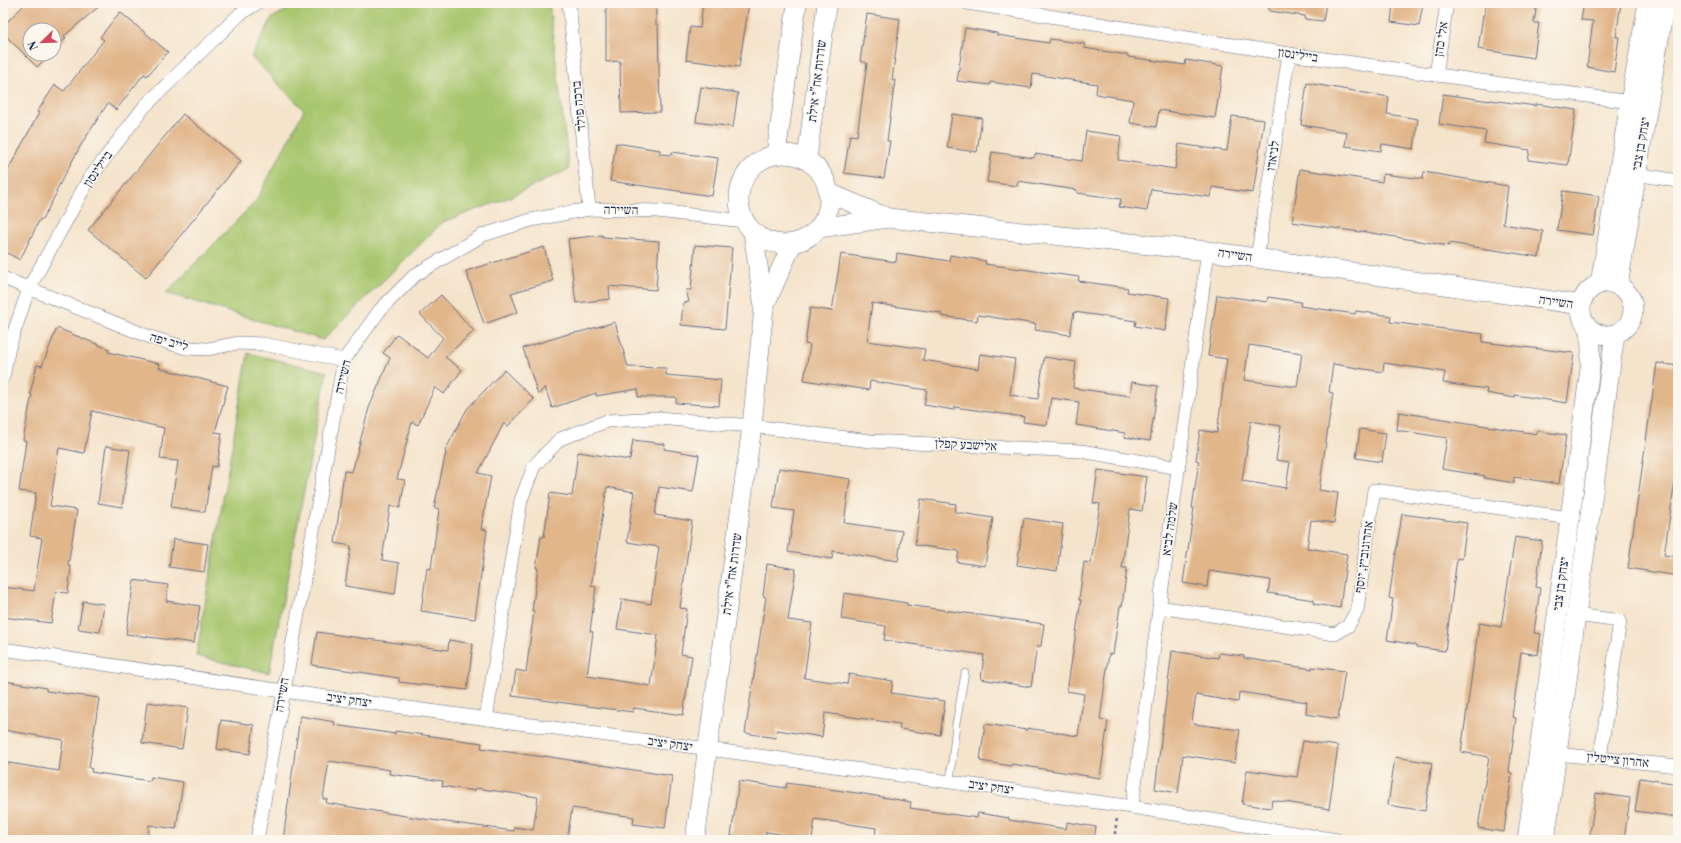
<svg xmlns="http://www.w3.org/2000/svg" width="1681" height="843" font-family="'Libre Bodoni','Frank Ruhl Libre',serif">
  <rect width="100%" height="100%" fill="#fbf7ec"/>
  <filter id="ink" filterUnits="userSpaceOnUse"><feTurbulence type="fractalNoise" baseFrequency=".025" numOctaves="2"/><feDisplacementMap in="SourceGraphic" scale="8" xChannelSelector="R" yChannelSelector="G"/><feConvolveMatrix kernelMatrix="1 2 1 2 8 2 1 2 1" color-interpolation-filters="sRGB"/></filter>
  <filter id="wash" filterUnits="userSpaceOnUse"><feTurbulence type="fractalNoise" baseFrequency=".012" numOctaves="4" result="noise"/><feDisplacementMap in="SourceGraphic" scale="16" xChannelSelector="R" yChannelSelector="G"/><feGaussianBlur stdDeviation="0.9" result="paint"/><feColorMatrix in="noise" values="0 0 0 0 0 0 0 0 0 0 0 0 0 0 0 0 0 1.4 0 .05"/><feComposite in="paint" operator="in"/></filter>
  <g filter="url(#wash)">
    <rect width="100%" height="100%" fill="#f5e4cc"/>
    <g fill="#a8c66e" stroke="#627a66">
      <path d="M299,3H549L569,169L503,200L443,222L323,340L166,293L256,201L304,110L251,57L272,18Z"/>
      <path d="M248,353L327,372L269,673L196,656Z"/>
    </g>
    <g id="blocks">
      <g fill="#e1b68b" fill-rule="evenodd">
        <path d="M26,3H103L64,36L66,38L54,50V30H30V54H50L37,67L3,33V26Z"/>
        <path d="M606,3H656V25H658L660,112L621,113L620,61L606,62Z"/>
        <path d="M703,3H749L739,67L686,60L690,27L700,28Z"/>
        <path d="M1269,3H1326L1323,21L1304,19L1305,16L1269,11Z"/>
        <path d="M1393,3H1423L1419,26L1391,22Z"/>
        <path d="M1486,3H1537L1534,23H1539L1534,58L1478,49L1483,15H1484Z"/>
        <path d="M1584,3H1621L1616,37H1619L1614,72L1587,67L1593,21L1581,20Z"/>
        <path d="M120,12L168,52L147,76L144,74L116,110L108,103L81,145L56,191L57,192L42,220L40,219L20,260L3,251V179L39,113L37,112L55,85L64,91L104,40L100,37Z"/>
        <path d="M867,14L900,19L892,80H895L887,141H890L884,178L844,173L850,135L857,136L867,63L860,61Z"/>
        <path d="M965,28L997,33V35L1049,43L1050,39L1085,44L1084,48L1128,55V57L1185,65L1186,60L1223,66L1215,118L1159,110L1156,127L1130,123L1133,100L1096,94L1097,84L1033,74L1031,88L990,82V85L957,81Z"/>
        <path d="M1307,83L1389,97L1387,114L1418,119L1414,149L1382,144L1381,151L1345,146L1347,132L1301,125Z"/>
        <path d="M701,87L738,93L733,127L696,122Z"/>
        <path d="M1443,94L1490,101V100L1536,106V104L1576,110L1568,165L1528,160L1530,150L1484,143L1486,131L1439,124Z"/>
        <path d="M183,114L241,161L146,278L88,230Z"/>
        <path d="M952,114L982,118L977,152L947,148Z"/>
        <path d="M1232,116L1264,120L1253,193L1212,187L1210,197L1151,189L1147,211L1119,207L1121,199L1077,193V190L1018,181L1017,186L987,182L992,152L1034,158L1035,154L1082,161L1086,131L1121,136L1118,160L1175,169L1179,144L1227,151Z"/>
        <path d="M616,143L660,150V154L672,155V152L718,158L712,196L610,181Z"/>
        <path d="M1300,169L1382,182L1383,174L1423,179L1424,172L1508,186L1503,224L1543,231L1539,257L1449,243V246L1360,231V232L1292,222Z"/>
        <path d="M1563,191L1599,196L1593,235L1557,230Z"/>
        <path d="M602,235L603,237L659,241L656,290L609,286L610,299L576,303L568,239Z"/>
        <path d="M695,245L732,248L725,329L681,325L683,303L689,302L686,290H691Z"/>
        <path d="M544,247L553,281L511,293L518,312L484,324L466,271Z"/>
        <path d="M897,253L949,261L950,255L986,261L985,264L1079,277L1078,281L1128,288L1127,292L1169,298L1165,331L1135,326L1136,321L1074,312L1070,335L1035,330L1036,324L978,315L977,321L941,316V313L872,303L867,341L925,349L923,360L978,369L980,354L1015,359L1010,395L1038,399L1044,357L1076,362L1073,388L1130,396L1132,382L1158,386L1150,441L1124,437L1125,433L1076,425L1079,402L1051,398L1047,425L1023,422L1024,417L954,407V410L924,405L927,390L870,381L869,390L804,380L810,345L805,344L810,308L832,311L841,254L896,262Z"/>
        <path d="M441,295L474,331L445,357L462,370L444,394L435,387L418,425L412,422L397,479L405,480L400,508L390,506L382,560L399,563L395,594L345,586L351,546L335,543L344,471L352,472L369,408L390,358L383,353L397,334L428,358L443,338L420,314Z"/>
        <path d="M1217,295L1267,302L1268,297L1301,302L1300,306L1355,314L1356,311L1391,316L1390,322L1483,334L1482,342L1574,353L1567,403L1515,395V398L1486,393L1487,389L1443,383L1445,372L1384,363L1383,372L1333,364L1329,392L1333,393L1319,490L1338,493L1334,523L1311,520L1307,548L1347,554L1340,608L1314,604V600L1268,593L1270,580L1209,571L1207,587L1183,583L1194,508H1192L1199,461L1196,460L1200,430L1217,433L1227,359L1208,356ZM1249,345L1302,353L1297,387L1244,380ZM1251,421L1281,426L1276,460L1290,462L1286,488L1242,481Z"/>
        <path d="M615,322L628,367L666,368V375L721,380L719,406L676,403V397H638V389L596,396V393L552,408L545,387L538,395L523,348L568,334L580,332Z"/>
        <path d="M57,328L109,349L108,352L160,364L159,368L228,386L215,432L222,433L217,467L212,466L205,512L171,507L178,461L160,459L164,428L92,411L84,453L59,448L50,506L77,510L68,566L71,567L68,593L56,592L51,623L3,617V587L34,591L42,538L30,536L36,493L19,491L26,441L23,440L32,394H30L37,365L42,366Z"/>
        <path d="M1657,363L1678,366V461L1664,555L1678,557V576L1628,568Z"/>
        <path d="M504,370L534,399L508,426L504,423L478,473L491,476L481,529L487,530L475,619L421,611L427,568L431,569L439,509L434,508L446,452L445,451L467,409Z"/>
        <path d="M1399,412L1537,434V431L1566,435L1559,484L1514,477V483L1484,478L1485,476L1442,469L1447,438L1397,430Z"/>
        <path d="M1360,429L1386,433L1382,462L1356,458Z"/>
        <path d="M633,440L665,444L664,449L699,455L693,492L659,487L655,515L692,521L680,608L687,609L681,654L692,656L683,715L634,708L633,712L512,696L516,670L526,672L534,611H532L538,568H536L541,537H544L550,493L572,496L578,452L630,460ZM607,487L634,492L627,542L659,547L651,604L622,599L617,629L658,635L651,686L587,676L593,632L590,631L596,587L591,586Z"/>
        <path d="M106,446L130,450L122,507L98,503Z"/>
        <path d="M779,468L850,479L844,523L902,531L898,561L833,551L832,559L788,552L794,511L773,508Z"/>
        <path d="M1098,470L1147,477L1142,511L1130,509L1122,568H1127L1122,606H1120L1113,654H1109L1100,719L1108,721L1100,778L1012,764L1011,766L980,761L985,724L1027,730V728L1078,736L1084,694L1067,691L1081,600H1079L1084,562L1091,563L1100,504L1093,503Z"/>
        <path d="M921,499L956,504L955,512L993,518L985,566L957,562L959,551L915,545Z"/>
        <path d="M1402,514L1467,523L1462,559L1457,558L1445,651L1416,647V645L1387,640L1393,599L1389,598Z"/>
        <path d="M1024,518L1063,524L1057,571L1017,565Z"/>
        <path d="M1515,537L1542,541L1536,587L1540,588L1534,633L1541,634L1538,655L1521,652L1512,717L1516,718L1509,772L1512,773L1504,832L1478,828L1489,757L1461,752L1479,623L1501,627Z"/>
        <path d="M173,539L208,544L204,572L169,567Z"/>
        <path d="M767,564L796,569L788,620L812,623L804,678L847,684L849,674L893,681L891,693L945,701L940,735L899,729L900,724L825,713L822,737L777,730L776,738L745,733L766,597L763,596Z"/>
        <path d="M134,580L168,585L166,601L200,606L194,643L126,634Z"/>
        <path d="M844,593L907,603V605L1044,624L1041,646H1037L1031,687L981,679L984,655L884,640L886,626L841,619Z"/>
        <path d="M83,601L104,604L100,632L78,629Z"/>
        <path d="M317,632L448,650L449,640L473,644L467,690L399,682V678L312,665Z"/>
        <path d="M1172,651L1218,658L1219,653L1244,656V658L1312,669V667L1345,671L1338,719L1306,714L1307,702L1239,692L1238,702L1196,695L1192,722L1194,724L1240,730L1235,763L1183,755L1178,793L1155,789Z"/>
        <path d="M4,681L46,688V691L99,698L89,768L92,769L91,772L150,781L151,777L183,782L176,829L149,825L148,840H6L7,837H3V762L59,771L63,740L3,730Z"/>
        <path d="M147,702L188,708L182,749L142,743Z"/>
        <path d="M300,716L335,722L334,725L395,734V731L482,743L481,748L544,757V756L672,776L665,828L633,824L634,817L572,808L567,840H283ZM329,761L390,770L389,774L443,781L442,786L475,791V788L538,797L533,830L514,827V831L424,819L326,803L327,799H323Z"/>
        <path d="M221,720L254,725L250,754L217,749Z"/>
        <path d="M1303,741L1338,746L1329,809L1272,800L1271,808L1242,804L1247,770L1297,777Z"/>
        <path d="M1395,757L1432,763L1425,811L1388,805Z"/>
        <path d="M1640,778L1678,784V817L1635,811Z"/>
        <path d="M739,781L786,788L787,783L864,794L911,802L910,808L977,818L978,813L1009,818V820L1066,829L1067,822L1096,827L1094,840H875L876,828L815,819L812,839L766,832L764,840L731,836Z"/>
        <path d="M1596,793L1630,798L1624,840H1589Z"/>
      </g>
    </g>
  </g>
  <g filter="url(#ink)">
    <use href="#blocks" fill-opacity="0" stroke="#676e84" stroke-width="1"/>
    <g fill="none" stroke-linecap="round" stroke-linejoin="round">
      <g stroke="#676e84" stroke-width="8">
        <path id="lane" d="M950,782L956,724L965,673"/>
      </g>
      <g stroke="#676e84" stroke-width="14">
        <g id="street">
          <path d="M569,3L589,209"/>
          <path d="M967,3L1289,54L1630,102"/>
          <path d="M1436,75L1447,3"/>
          <path d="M1636,174L1678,181"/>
          <path d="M1257,259L1289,54"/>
          <path d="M3,278L150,337L186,348L208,349L238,343L263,344L344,360"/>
          <path d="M3,377L9,347L29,288L89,179L145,106L240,14L257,3"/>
          <path d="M1159,607L1335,634L1348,626L1357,610L1374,490L1570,518"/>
          <path d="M1576,615L1620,621L1600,758"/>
          <path d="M3,649L283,691L1119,805L1337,840"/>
          <path d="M486,719L521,500L534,466L560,439L607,421L658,418L752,426L870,441L1081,451L1179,468"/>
          <path d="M1557,754L1678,766"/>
          <path d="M1132,807L1208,251"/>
          <path d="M257,840L344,360L380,310L415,275L483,235L531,220L589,209L657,211L744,221"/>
        </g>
      </g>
      <g stroke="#676e84" stroke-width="20">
        <g id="secondary">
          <circle cx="784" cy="199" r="45"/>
          <path d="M776,154L797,3"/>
          <path d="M807,159L827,3"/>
          <path d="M829,193L888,218"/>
          <path d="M819,228L888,218L1208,251L1581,305"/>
          <circle cx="1607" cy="309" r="26"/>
          <path d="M1600,284L1630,102L1648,3"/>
          <path d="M1618,286L1665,3"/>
          <path d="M764,307L792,244"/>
          <path d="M695,840L752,426L764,307L753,232"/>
          <path d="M1527,840L1590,368L1591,350L1590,329"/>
          <path d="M1545,840L1615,334"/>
        </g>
      </g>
      <path stroke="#676e84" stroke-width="2.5" stroke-dasharray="3 3" stroke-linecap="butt" d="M1114,840L1117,818"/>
      <use href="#lane" stroke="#fff" stroke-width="7"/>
      <use href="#street" stroke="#fff" stroke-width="13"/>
      <use href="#secondary" stroke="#fff" stroke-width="19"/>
    </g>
  </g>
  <g text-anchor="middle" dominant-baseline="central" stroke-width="3" stroke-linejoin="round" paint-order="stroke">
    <g font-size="13" fill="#1b2f5e" stroke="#fbf7ec">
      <text transform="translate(1441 39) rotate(-81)">אלי כהן</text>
      <text transform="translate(1298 55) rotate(8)">ביילינסון</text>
      <text transform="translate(817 81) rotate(-83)">שדרות אח"י אילת</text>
      <text transform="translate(579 106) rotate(-96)">ברכה פולד</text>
      <text transform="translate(1641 144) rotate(-80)">יצחק בן צבי</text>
      <text transform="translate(1273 156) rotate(-81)">לניאדו</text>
      <text transform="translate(98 169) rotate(-55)">ביילינסון</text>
      <text transform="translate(621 210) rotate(1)">השיירה</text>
      <text transform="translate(1235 255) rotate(8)">השיירה</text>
      <text transform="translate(1556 302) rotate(8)">השיירה</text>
      <text transform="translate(169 342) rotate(15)">לייב יפה</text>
      <text transform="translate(343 377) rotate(-76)">השיירה</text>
      <text transform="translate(966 445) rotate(3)">אלישבע קפלן</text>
      <text transform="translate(1170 529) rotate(-82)">שלמה לביא</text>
      <text transform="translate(1364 557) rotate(-82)">אהרונוביץ, יוסף</text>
      <text transform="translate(732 574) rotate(-82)">שדרות אח"י אילת</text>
      <text transform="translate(1561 584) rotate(-82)">יצחק בן צבי</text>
      <text transform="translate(282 695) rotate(-80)">השיירה</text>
      <text transform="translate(349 700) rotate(8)">יצחק יציב</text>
      <text transform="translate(670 744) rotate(8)">יצחק יציב</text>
      <text transform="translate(1618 760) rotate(6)">אהרון צייטלין</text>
      <text transform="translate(991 787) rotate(8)">יצחק יציב</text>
    </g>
  </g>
  <rect width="1681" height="843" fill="none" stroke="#fbf7ec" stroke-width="16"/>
  <g transform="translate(42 42) rotate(247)"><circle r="19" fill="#fbf7ec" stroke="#a1a7b3"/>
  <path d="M0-3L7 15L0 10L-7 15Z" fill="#d1495b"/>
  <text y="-6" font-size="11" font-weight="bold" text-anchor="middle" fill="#1b2f5e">N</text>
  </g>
</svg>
